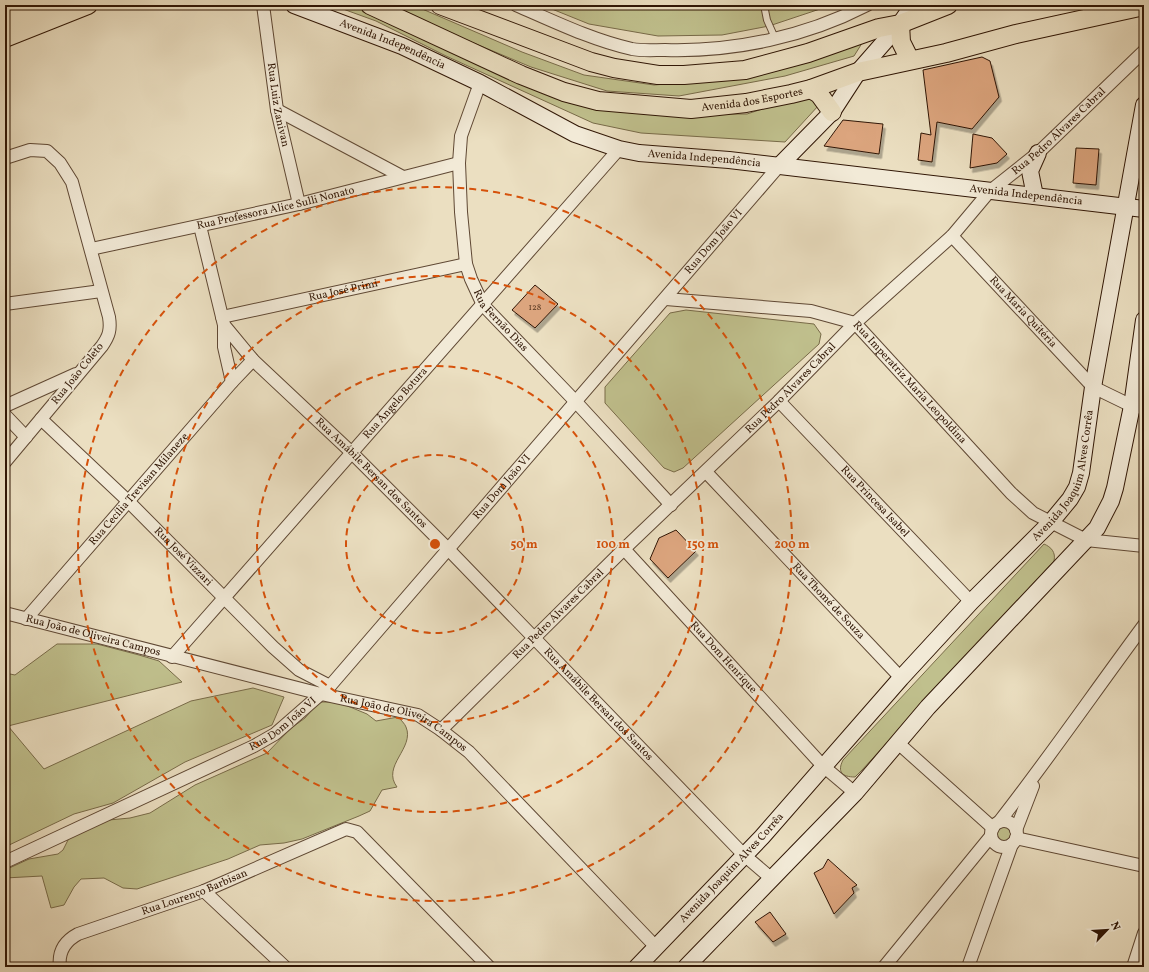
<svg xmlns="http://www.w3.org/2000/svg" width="1149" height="972" font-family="Vollkorn,serif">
  <defs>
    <filter id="shadow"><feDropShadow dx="2.5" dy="4.5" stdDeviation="0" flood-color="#0004"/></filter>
  </defs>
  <rect width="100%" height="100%" fill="#ebdfc1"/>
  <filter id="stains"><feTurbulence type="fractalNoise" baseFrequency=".005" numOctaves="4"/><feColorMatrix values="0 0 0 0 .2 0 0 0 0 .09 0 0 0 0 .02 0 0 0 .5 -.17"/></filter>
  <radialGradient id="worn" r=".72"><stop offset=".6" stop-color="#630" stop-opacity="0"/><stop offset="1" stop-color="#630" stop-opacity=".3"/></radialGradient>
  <g fill="#c0c08d" stroke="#786b49">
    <path d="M332,5H357L558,97L698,114H747L808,94L819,105L785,142L641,133L593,123L446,56L376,21Z"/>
    <path d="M390,5H413L522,52L584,75L654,85L728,79L864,40L854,56L785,76L679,96L607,91L531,67L445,31Z"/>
    <path d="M542,5H832L769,26L722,35L658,36L589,24Z"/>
    <path d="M686,310L814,324L821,334L819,344L683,468L674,472L664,468L605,403V387L670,313Z"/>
    <path d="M1044,544C1051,547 1056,552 1054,561L862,770L855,777C842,777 837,772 843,760Z"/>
    <path d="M57,644H97L139,655L159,661L182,682L8,726L44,769L191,701L253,688L284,697L272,725L185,762L113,803L74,814L5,847V673L15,675Z"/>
    <path d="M319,702H338L367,714L376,721L398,717C401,720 405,724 406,727C415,748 381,766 397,787L382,790L370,811L359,816L302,839L284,843L260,845L228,859L137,889L123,888L104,878L81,879L74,887L64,905L51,908L42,876L5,878V870L29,859L58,854L63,850L73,830L98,821L130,818L150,813L195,785L267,753L290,729L305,718Z"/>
    <circle cx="1004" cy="834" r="7"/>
  </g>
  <g fill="#dca57e" stroke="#301605" filter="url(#shadow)">
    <path d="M982,57L990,61L999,97L972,129L937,122L932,162L918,160L921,133L931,135L923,70Z"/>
    <path d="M843,120L883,124L879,154L824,146Z"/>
    <path d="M973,134L992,138L1007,154L997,163L970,168Z"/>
    <path d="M1076,148L1099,149L1096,185L1073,183Z"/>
    <path d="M535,285L558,304L535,328L512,310Z"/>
    <path d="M676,530L696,551L668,578L650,559L659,538Z"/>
    <path d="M828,859L857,885L852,888L854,893L834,914L814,873L823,868Z"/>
    <path d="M770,912L786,934L773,942L755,922Z"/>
  </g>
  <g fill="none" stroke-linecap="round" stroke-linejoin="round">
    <g stroke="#5f4834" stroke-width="8">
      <path id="lane" d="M764,5L767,20L775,38"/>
    </g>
    <g stroke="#5f4834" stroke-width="14">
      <g id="street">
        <path id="s1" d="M263,5L277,110L299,204"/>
        <path d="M516,5C553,21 592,40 632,49C642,51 654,50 665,50C734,52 805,37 867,5"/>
        <path id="s2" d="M480,83L461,136L459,163L461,212L466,264L471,279L483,305L576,402L671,505"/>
        <path d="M277,110L403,177"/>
        <path d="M5,158L30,150L47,151L60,163L72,182L109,317C111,330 109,336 102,346L5,462"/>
        <path id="s3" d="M200,226L224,325L253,360L351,452L449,550L744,855L771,878"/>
        <path id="s4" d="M952,236L1093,387L1132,406L1144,408"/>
        <path id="s5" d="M91,249L299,204L459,163"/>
        <path id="s6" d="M666,299L811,311L855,323L1011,493L1033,513L1086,540L1144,546"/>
        <path d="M5,304L101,291"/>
        <path id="s7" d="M222,317L466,264"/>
        <path d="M224,325V347L232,382"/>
        <path id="s8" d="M779,401L971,602"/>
        <path d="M5,406L76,374"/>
        <path d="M5,415L26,437"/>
        <path id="s9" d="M41,419L129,502L273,647L299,670L330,686"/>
        <path id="s10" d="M706,472L901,678"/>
        <path id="s11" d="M624,549L823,766L855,793"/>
        <path id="s12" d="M5,613L321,694L418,715L441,730L469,752L656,947"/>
        <path id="s13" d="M26,619L232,382L253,360"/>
        <path id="s14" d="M172,657L619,149"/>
        <path id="s15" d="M441,730L624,549L779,401L855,323L952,236L989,192L1038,153L1144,51"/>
        <path d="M898,743L993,828"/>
        <circle cx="1004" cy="834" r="13"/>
        <path d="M999,822C1049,758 1095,691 1144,625"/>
        <path d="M1016,830L1033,786"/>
        <path d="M1016,838L1144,866"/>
        <path id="s16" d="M5,862L254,746L275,734L330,686L779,166"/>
        <path d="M204,891L285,967"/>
        <path id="s17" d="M60,967C58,952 65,941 78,934L204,891L346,829L357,832L489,967"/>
        <path d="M884,967L991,836"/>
        <path d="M968,967L1012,844"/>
        <path d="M1133,967L1144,933"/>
      </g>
    </g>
    <g stroke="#301605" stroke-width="18">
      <g id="secondary">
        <path id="s18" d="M294,5L402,46L480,83L575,134L619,149L639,153L729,160L1144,209"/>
        <path d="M779,166L832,112L858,72L900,24L913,5"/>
        <path d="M1035,196L1030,171L1038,153"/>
        <path id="s19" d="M637,967L762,837L901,678L971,602L1051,522L1070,499L1077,487L1081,473L1093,387L1144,105"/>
        <path d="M686,967L855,793L928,707L1097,528L1111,501L1115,488L1132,406L1144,320"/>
      </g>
    </g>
    <g stroke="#301605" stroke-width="20">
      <g id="primary">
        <path id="s20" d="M370,5L521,75L564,92L598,101L691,109L746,103L791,94L811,89L858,72L946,53L1016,34L1144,6"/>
        <path d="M440,5L591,62L614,68L658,75H684L745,70L808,53L879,28L900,24L948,5"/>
        <path d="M5,20L45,5"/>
        <path d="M900,24L901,42L910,60"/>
        <path d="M5,38L88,5"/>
        <path d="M811,89L819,94L832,112"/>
      </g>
    </g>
    <use href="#lane" stroke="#f2ead7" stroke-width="6"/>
    <use href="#street" stroke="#f2ead7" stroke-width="12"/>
    <use href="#secondary" stroke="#f2ead7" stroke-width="16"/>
    <use href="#primary" stroke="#ebdfc1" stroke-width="18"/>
  </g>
  <g fill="none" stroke="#d6520b" stroke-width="2" stroke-dasharray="7 5">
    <circle cx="435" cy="544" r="89"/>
    <circle cx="435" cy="544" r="178"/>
    <circle cx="435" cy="544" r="268"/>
    <circle cx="435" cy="544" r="357"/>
  </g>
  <g text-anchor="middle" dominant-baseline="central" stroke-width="3.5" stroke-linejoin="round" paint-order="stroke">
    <g font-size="9" fill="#5b3a23">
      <text x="535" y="307">128</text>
    </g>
    <g font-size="11" fill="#301605" stroke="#f2ead7">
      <text stroke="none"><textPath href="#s18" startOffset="106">Avenida Independência</textPath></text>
      <text stroke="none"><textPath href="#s20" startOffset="403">Avenida dos Esportes</textPath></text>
      <text stroke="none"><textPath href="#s1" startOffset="101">Rua Luiz Zanivan</textPath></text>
      <text stroke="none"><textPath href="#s15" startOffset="861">Rua Pedro Álvares Cabral</textPath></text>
      <text stroke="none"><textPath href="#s18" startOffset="442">Avenida Independência</textPath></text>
      <text stroke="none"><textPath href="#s18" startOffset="766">Avenida Independência</textPath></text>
      <text stroke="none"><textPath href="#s5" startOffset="189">Rua Professora Alice Sulli Nonato</textPath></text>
      <text stroke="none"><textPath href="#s16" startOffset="959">Rua Dom João VI</textPath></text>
      <text stroke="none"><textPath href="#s7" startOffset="124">Rua José Primi</textPath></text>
      <text stroke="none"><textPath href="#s4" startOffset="104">Rua Maria Quitéria</textPath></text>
      <text stroke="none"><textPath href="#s2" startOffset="252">Rua Fernão Dias</textPath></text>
      <text transform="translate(78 374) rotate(-51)">Rua João Coleto</text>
      <text stroke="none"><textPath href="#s6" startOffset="272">Rua Imperatriz Maria Leopoldina</textPath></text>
      <text stroke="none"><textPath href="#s15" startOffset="489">Rua Pedro Álvares Cabral</textPath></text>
      <text stroke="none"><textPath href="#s14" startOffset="338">Rua Ângelo Botura</textPath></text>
      <text stroke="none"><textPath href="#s3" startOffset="311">Rua Amábile Bersan dos Santos</textPath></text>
      <text stroke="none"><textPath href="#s19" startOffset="657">Avenida Joaquim Alves Corrêa</textPath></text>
      <text stroke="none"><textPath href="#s16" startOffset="635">Rua Dom João VI</textPath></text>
      <text stroke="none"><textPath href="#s13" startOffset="172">Rua Cecília Trevisan Milaneze</textPath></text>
      <text stroke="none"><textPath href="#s8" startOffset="139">Rua Princesa Isabel</textPath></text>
      <text stroke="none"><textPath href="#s9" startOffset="198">Rua José Vizzari</textPath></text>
      <text stroke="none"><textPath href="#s10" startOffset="178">Rua Thomé de Souza</textPath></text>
      <text stroke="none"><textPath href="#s15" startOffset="165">Rua Pedro Álvares Cabral</textPath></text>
      <text stroke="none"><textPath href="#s12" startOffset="91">Rua João de Oliveira Campos</textPath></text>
      <text stroke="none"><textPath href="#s11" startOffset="147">Rua Dom Henrique</textPath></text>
      <text stroke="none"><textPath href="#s3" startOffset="635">Rua Amábile Bersan dos Santos</textPath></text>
      <text stroke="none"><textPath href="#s16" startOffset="311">Rua Dom João VI</textPath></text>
      <text stroke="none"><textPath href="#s12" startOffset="415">Rua João de Oliveira Campos</textPath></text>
      <text stroke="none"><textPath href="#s19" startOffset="137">Avenida Joaquim Alves Corrêa</textPath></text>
      <text stroke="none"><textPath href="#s17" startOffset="164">Rua Lourenço Barbisan</textPath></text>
    </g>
  </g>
  <circle cx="435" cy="544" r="6" fill="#d6520b" stroke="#f2ead7" stroke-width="2"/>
  <g font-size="12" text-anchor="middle" font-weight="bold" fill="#d6520b" stroke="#f2ead7" stroke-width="3.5" stroke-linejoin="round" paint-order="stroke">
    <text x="524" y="548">50 m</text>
    <text x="613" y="548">100 m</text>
    <text x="703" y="548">150 m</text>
    <text x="792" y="548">200 m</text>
  </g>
  <rect width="1149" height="972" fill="none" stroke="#ebdfc1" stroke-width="20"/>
  <rect x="6" y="6" width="1137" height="960" fill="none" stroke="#301605" stroke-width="2"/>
  <rect x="10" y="10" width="1129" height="952" fill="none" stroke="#301605"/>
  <g transform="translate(1107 930) rotate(65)" stroke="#f2ead7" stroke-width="3" paint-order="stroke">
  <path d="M0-3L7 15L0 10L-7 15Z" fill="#301605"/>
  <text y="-6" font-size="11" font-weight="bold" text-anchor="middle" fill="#301605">N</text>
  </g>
  <rect width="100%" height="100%" filter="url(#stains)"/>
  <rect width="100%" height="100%" fill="url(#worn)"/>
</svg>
